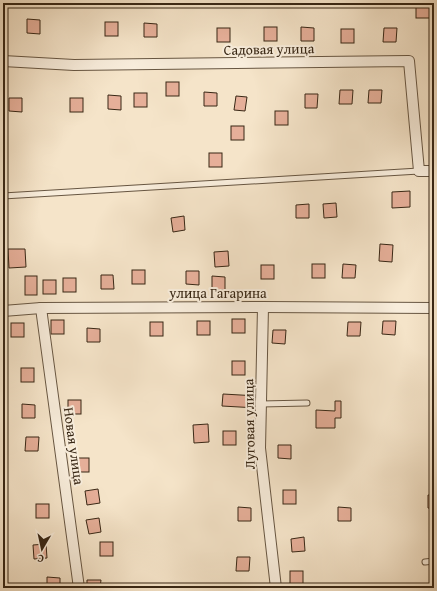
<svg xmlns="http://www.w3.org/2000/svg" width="437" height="591" font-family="'Gentium Book Plus',serif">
  <rect width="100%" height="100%" fill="#f5e4c9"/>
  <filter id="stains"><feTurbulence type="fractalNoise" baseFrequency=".005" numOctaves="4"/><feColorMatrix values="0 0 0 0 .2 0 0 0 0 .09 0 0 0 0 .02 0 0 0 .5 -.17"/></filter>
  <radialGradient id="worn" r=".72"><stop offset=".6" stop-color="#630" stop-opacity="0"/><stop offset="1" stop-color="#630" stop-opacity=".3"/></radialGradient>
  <g fill="#e6af99" stroke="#382715">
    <rect x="416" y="3" width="18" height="15"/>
    <path d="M27,19L40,20V34L27,33Z"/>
    <rect x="105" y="22" width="13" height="14"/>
    <path d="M144,23L157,24V37H144Z"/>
    <rect x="264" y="27" width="13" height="14"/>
    <path d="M301,27L314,28V41H301Z"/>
    <rect x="217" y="28" width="13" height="14"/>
    <path d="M384,28H397L396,42H383Z"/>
    <rect x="341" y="29" width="13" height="14"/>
    <rect x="166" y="82" width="13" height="14"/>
    <path d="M340,90H353L352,104H339Z"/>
    <path d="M369,90H382L381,103H368Z"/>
    <path d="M204,92L217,93V106H204Z"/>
    <rect x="134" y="93" width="13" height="14"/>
    <path d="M305,94H318L317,108H305Z"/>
    <path d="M108,95L121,96V110L108,109Z"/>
    <path d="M236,96L247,97L245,111L234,110Z"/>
    <path d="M9,98H22V112L9,111Z"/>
    <rect x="70" y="98" width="13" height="14"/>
    <rect x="275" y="111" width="13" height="14"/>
    <rect x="231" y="126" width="13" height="14"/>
    <rect x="209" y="153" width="13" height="14"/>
    <path d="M410,191V207L392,208V192Z"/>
    <path d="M336,203L337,217L324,218L323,204Z"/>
    <path d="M309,204V218H296V205Z"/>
    <path d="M184,216L185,230L173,232L171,218Z"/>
    <path d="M380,244L393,245L392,262L379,261Z"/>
    <path d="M8,249H25L26,267L9,268Z"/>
    <path d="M228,251L229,266L215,267L214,252Z"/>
    <rect x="312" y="264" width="13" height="14"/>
    <path d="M343,264L356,265L355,278H342Z"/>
    <rect x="261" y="265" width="13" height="14"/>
    <rect x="132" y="270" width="13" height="14"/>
    <path d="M186,271H199V285L186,284Z"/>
    <path d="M101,275H113L114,289H101Z"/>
    <rect x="25" y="276" width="12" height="19"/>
    <path d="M212,276L225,277V290H212Z"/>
    <rect x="63" y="278" width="13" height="14"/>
    <rect x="43" y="280" width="13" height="14"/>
    <rect x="232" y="319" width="13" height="14"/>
    <rect x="51" y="320" width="13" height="14"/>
    <rect x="197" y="321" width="13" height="14"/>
    <path d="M383,321H396L395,335L382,334Z"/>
    <rect x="150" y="322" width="13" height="14"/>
    <path d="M348,322H361L360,336H347Z"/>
    <rect x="11" y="323" width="13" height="14"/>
    <path d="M87,328L100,329V342H87Z"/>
    <path d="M273,330H286L285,344L272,343Z"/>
    <rect x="232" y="361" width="13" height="14"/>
    <rect x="21" y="368" width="13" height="14"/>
    <path d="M223,394L258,396L257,408L222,406Z"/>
    <rect x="68" y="400" width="13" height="14"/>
    <path d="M335,401H341V418H335V428H316V410L335,411Z"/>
    <path d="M22,404L35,405V418H22Z"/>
    <path d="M208,424L209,442L194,443L193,425Z"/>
    <rect x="223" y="431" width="13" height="14"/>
    <path d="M26,437H39L38,451H25Z"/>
    <path d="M278,445H291V459L278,458Z"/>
    <rect x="76" y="458" width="13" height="14"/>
    <path d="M98,489L100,503L87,505L85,491Z"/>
    <rect x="283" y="490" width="13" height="14"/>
    <path d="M428,495H434V509L428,508Z"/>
    <rect x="36" y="504" width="13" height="14"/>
    <path d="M238,507L251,508V521H238Z"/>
    <path d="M338,507L351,508V521H338Z"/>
    <path d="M99,518L101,532L89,534L86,520Z"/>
    <path d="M304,537L305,551L292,552L291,539Z"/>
    <rect x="100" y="542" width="13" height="14"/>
    <path d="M46,544L47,558L34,559L33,545Z"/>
    <path d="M237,557H250L249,571H236Z"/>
    <rect x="290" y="571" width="13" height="14"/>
    <path d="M47,577L60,578V588H47Z"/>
    <path d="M87,580H101L100,588H87Z"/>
  </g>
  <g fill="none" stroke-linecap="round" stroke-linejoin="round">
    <g stroke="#675642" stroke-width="7">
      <g id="service">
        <path d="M3,196L419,171"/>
        <path d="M261,404L307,403"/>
        <path d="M425,562L434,561"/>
      </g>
    </g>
    <g stroke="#675642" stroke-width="12">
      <g id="minor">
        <path d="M3,61L74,65L409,61L419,171H434"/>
        <path d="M263,307L260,448L276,588"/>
        <path d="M41,308L79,588"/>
        <path d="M3,311L41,308L263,307L434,308"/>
      </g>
    </g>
    <use href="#service" stroke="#f8eddc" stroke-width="5"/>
    <use href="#minor" stroke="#f8eddc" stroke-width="10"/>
  </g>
  <g text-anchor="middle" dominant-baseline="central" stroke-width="4" stroke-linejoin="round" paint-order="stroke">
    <g font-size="14" fill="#382715" stroke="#f8eddc">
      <text transform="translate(269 49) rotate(-1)">Садовая улица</text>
      <text x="218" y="293">улица Гагарина</text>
      <text transform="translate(249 424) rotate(-91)">Луговая улица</text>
      <text transform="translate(74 446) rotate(82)">Новая улица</text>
    </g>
  </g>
  <rect width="437" height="591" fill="none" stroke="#f5e4c9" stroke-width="16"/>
  <rect x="4" y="4" width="429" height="583" fill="none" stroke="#382715" stroke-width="2"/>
  <rect x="8" y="8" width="421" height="575" fill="none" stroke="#382715"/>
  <g transform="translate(42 549) rotate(189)" stroke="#f8eddc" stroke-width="3" paint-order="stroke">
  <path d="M0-3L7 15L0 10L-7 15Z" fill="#382715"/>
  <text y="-6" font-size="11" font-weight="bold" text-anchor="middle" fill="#382715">С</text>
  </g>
  <rect width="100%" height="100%" filter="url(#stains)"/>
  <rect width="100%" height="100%" fill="url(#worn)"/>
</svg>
